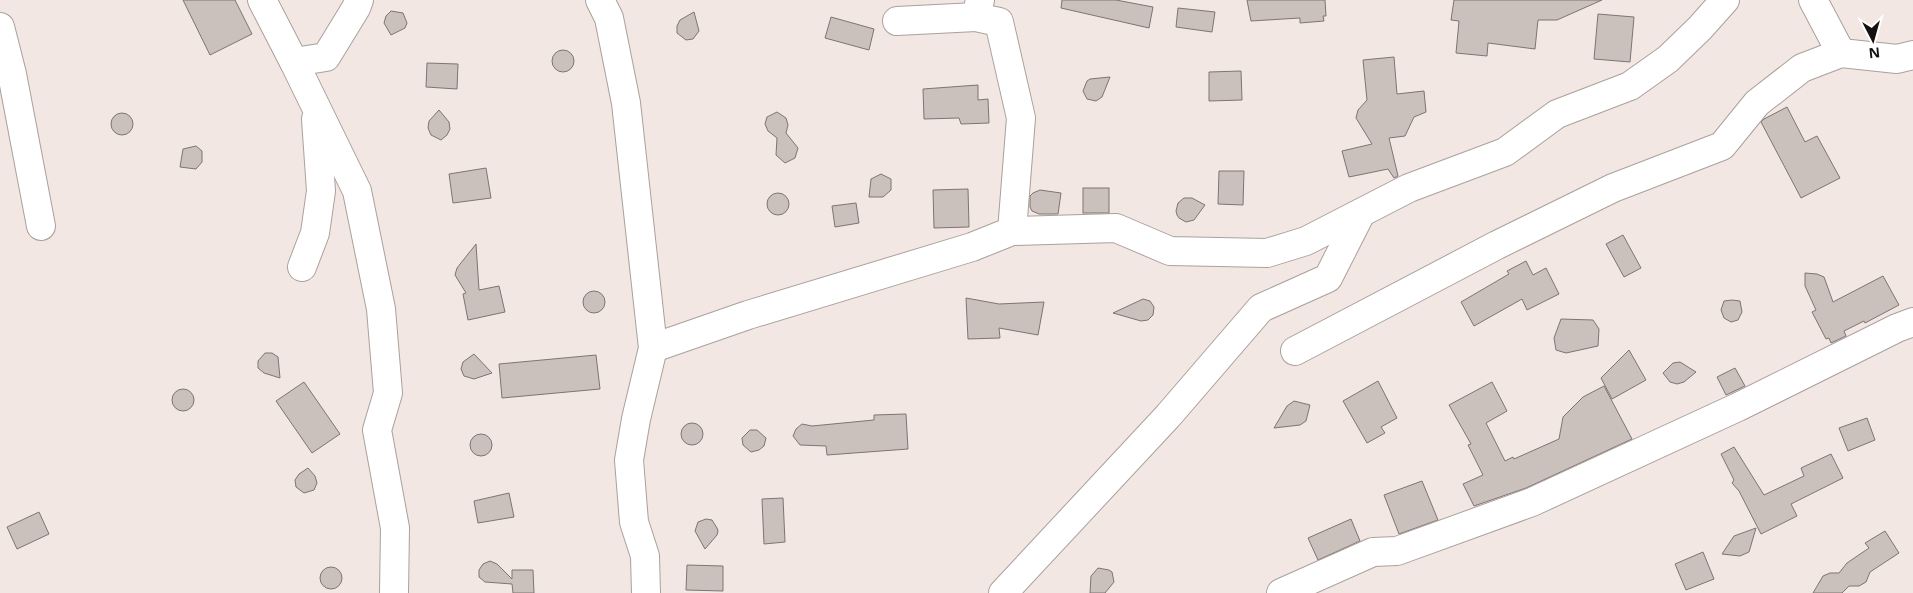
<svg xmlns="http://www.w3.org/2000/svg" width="1913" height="593" font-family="'Noto Sans',sans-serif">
  <rect width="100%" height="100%" fill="#f2e7e3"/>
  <g fill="#cac0bc" stroke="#7e7471">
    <path d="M183,0H235L252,34L210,55Z"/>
    <path d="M1062,0H1116L1153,7L1149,28L1061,8Z"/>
    <path d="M1247,0H1325L1326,16H1323L1324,21L1300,23V18L1251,21Z"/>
    <path d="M1454,0H1602L1557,20H1538L1535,49L1488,43L1487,56L1456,53L1459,21L1451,20Z"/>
    <path d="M1178,8L1215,12L1212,32L1176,27Z"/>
    <path d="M391,11L403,13L407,23L405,28L391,35L384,23L386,16Z"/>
    <path d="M694,12L699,31L693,39L686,40L677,33V26L680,20Z"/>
    <path d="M1598,14L1634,17L1630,62L1594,59Z"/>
    <path d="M831,17L874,29L869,50L825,38Z"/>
    <circle cx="563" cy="61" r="11"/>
    <path d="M1394,57L1397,94L1424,91L1426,112L1414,117L1405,136L1389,138L1398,176L1394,178L1388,169L1349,177L1342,151L1372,144L1356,118L1358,110L1367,100L1363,60Z"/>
    <path d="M427,63L458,64L457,89L426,87Z"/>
    <path d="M1241,71L1242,100L1209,101V72Z"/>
    <path d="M1110,77L1102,97L1096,101L1087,99L1083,91L1087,81L1090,79Z"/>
    <path d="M978,85V100L988,99L989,123L961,124L959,118L924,119L923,89Z"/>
    <path d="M1787,107L1805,142L1817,136L1840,178L1801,198L1761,122L1764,119Z"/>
    <path d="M439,110L449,122L450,129L447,135L441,140L431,135L428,128L429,121Z"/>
    <path d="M777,112L786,118L788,125L786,133L798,148L795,158L785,163L776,155L777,138L768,131L765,124L767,117Z"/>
    <circle cx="122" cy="124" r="11"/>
    <path d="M196,146L202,151V162L196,169L180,167L183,149Z"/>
    <path d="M486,168L491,198L453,203L449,174Z"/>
    <path d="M1219,171H1244L1243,205L1218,204Z"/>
    <path d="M881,174L891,179V190L883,197H869L871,179Z"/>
    <rect x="1083" y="188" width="26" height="25"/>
    <path d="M968,189L969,227L934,228L933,190Z"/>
    <path d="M1040,190L1061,193L1058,214H1039L1032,211L1030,207V196L1033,193Z"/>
    <circle cx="778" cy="204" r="11"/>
    <path d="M1184,198H1192L1205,205L1194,220L1186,222L1179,218L1177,215L1176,211L1178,203Z"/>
    <path d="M856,203L859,223L835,227L832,206Z"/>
    <path d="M1623,235L1641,268L1624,277L1606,244Z"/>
    <path d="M476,244L479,290L499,286L505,312L468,320L463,294L466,293L455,275L457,268Z"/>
    <path d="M1526,261L1533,275L1546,268L1559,294L1527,310L1522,299L1474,326L1461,302L1509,274L1507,271Z"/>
    <path d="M1805,273L1817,274L1824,277L1833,302L1883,276L1899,305L1865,323L1864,321L1844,331L1846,336L1831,343L1829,338L1826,339L1812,312L1816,310L1805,286Z"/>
    <circle cx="594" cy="302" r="11"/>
    <path d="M966,298L999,304L1044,302L1038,335L999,328L1000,338L968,339Z"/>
    <path d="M1143,299L1150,301L1154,307L1153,315L1148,320L1141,321L1113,313Z"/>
    <path d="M1732,300L1740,301L1742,312L1738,320L1731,322L1724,318L1721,310L1724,301Z"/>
    <path d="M1561,319L1593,320L1599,329L1598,346L1566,353L1556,350L1554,338Z"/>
    <path d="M1629,350L1646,380L1612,399L1601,378Z"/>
    <path d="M265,353H272L278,357L280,378L264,373L258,368V361Z"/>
    <path d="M474,354L492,373L474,379L464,376L461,369L463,362Z"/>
    <path d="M596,355L600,389L502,398L499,364Z"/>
    <path d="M1680,362L1696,372L1684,382L1677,384L1670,382L1663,373L1673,363Z"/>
    <path d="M1735,368L1745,386L1726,395L1717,377Z"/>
    <path d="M1378,381L1397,418L1381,427L1385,433L1367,443L1343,401Z"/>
    <path d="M304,382L340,434L312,453L276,401Z"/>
    <path d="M1492,382L1507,411L1486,423L1505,461L1513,457L1514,459L1559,439L1563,417L1583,397L1604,386L1632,439L1526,488L1474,506L1463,484L1483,475L1468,445L1471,444L1449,405Z"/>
    <circle cx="183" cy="400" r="11"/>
    <path d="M1294,401L1310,405L1306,421L1300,425L1274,428L1287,406Z"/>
    <path d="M906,414L908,449L827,455L826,446L800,445L793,436L796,429L802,424L812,426L874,420V415Z"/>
    <path d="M1867,418L1875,440L1848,451L1839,428Z"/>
    <circle cx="692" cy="434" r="11"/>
    <path d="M750,430H757L766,438L764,446L759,450L751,452L743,445L742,438Z"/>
    <circle cx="481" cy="445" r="11"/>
    <path d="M1734,447L1764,495L1804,476L1801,468L1831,454L1843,478L1791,504L1797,516L1761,534L1739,491L1732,483L1734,480L1721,454Z"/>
    <path d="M308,468L315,476L317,483L314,490L304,493L296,487L295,480L299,474Z"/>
    <path d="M1422,481L1438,520L1399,534L1384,495Z"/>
    <path d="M509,493L514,517L478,523L474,501Z"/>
    <path d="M783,498L785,542L764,544L762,499Z"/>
    <path d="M39,512L49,534L17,549L7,527Z"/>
    <path d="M706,519L712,520L717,528L718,531L717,535L705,549L695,531L698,522Z"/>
    <path d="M1351,519L1360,541L1318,560L1308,538Z"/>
    <path d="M1756,528L1749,552L1740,556L1722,554L1734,536Z"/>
    <path d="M1885,531L1899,553L1870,572L1866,582L1859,586H1849L1842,593H1813L1823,576L1830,573H1839L1847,563L1869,548L1865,543Z"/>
    <path d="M1703,552L1714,579L1686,590L1675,564Z"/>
    <path d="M490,561L497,564L512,579V570H533L534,593H513L512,584L485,582L479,577V570L483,564Z"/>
    <path d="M687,565L723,566V591L686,590Z"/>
    <circle cx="331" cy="578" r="11"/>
    <path d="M1098,568L1109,570L1112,572L1114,582L1105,593H1090L1091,576Z"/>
  </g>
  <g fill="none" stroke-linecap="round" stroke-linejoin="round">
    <g stroke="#aaa09c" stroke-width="30">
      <g id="street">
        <path d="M262,0L294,62L326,57L356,8L359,0"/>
        <path d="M600,0L609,18L626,103L653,348L636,419L629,460L634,522L645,556L646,593"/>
        <path d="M980,0L976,17L999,22L1021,118L1012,231"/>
        <path d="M1813,0L1841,53"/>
        <path d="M897,21L976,17"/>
        <path d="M0,27L12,74L41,226"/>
        <path d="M294,62L357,191L381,309L388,393L377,430L395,528L394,593"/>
        <path d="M302,267L315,233L321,191L316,119"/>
        <path d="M653,348L748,315L972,247L1012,231L1116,228L1170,251L1267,253L1306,241L1409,188L1505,152L1557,114L1630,86L1668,59L1700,28L1725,0"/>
        <path d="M1295,351L1497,245L1613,188L1722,146L1757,103L1802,68L1841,53L1897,59L1913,55"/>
        <path d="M1003,593L1168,416L1261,308L1328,278L1361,213"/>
        <path d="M1281,593L1373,552L1397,551L1532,502L1738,407L1897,328L1913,322"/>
      </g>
    </g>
    <use href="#street" stroke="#fff" stroke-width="28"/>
  </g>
  <g transform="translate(1873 40) rotate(174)" stroke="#ffffff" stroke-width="4" paint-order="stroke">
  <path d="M0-4L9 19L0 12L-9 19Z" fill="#14100f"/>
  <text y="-8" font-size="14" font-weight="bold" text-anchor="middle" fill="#14100f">N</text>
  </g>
</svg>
